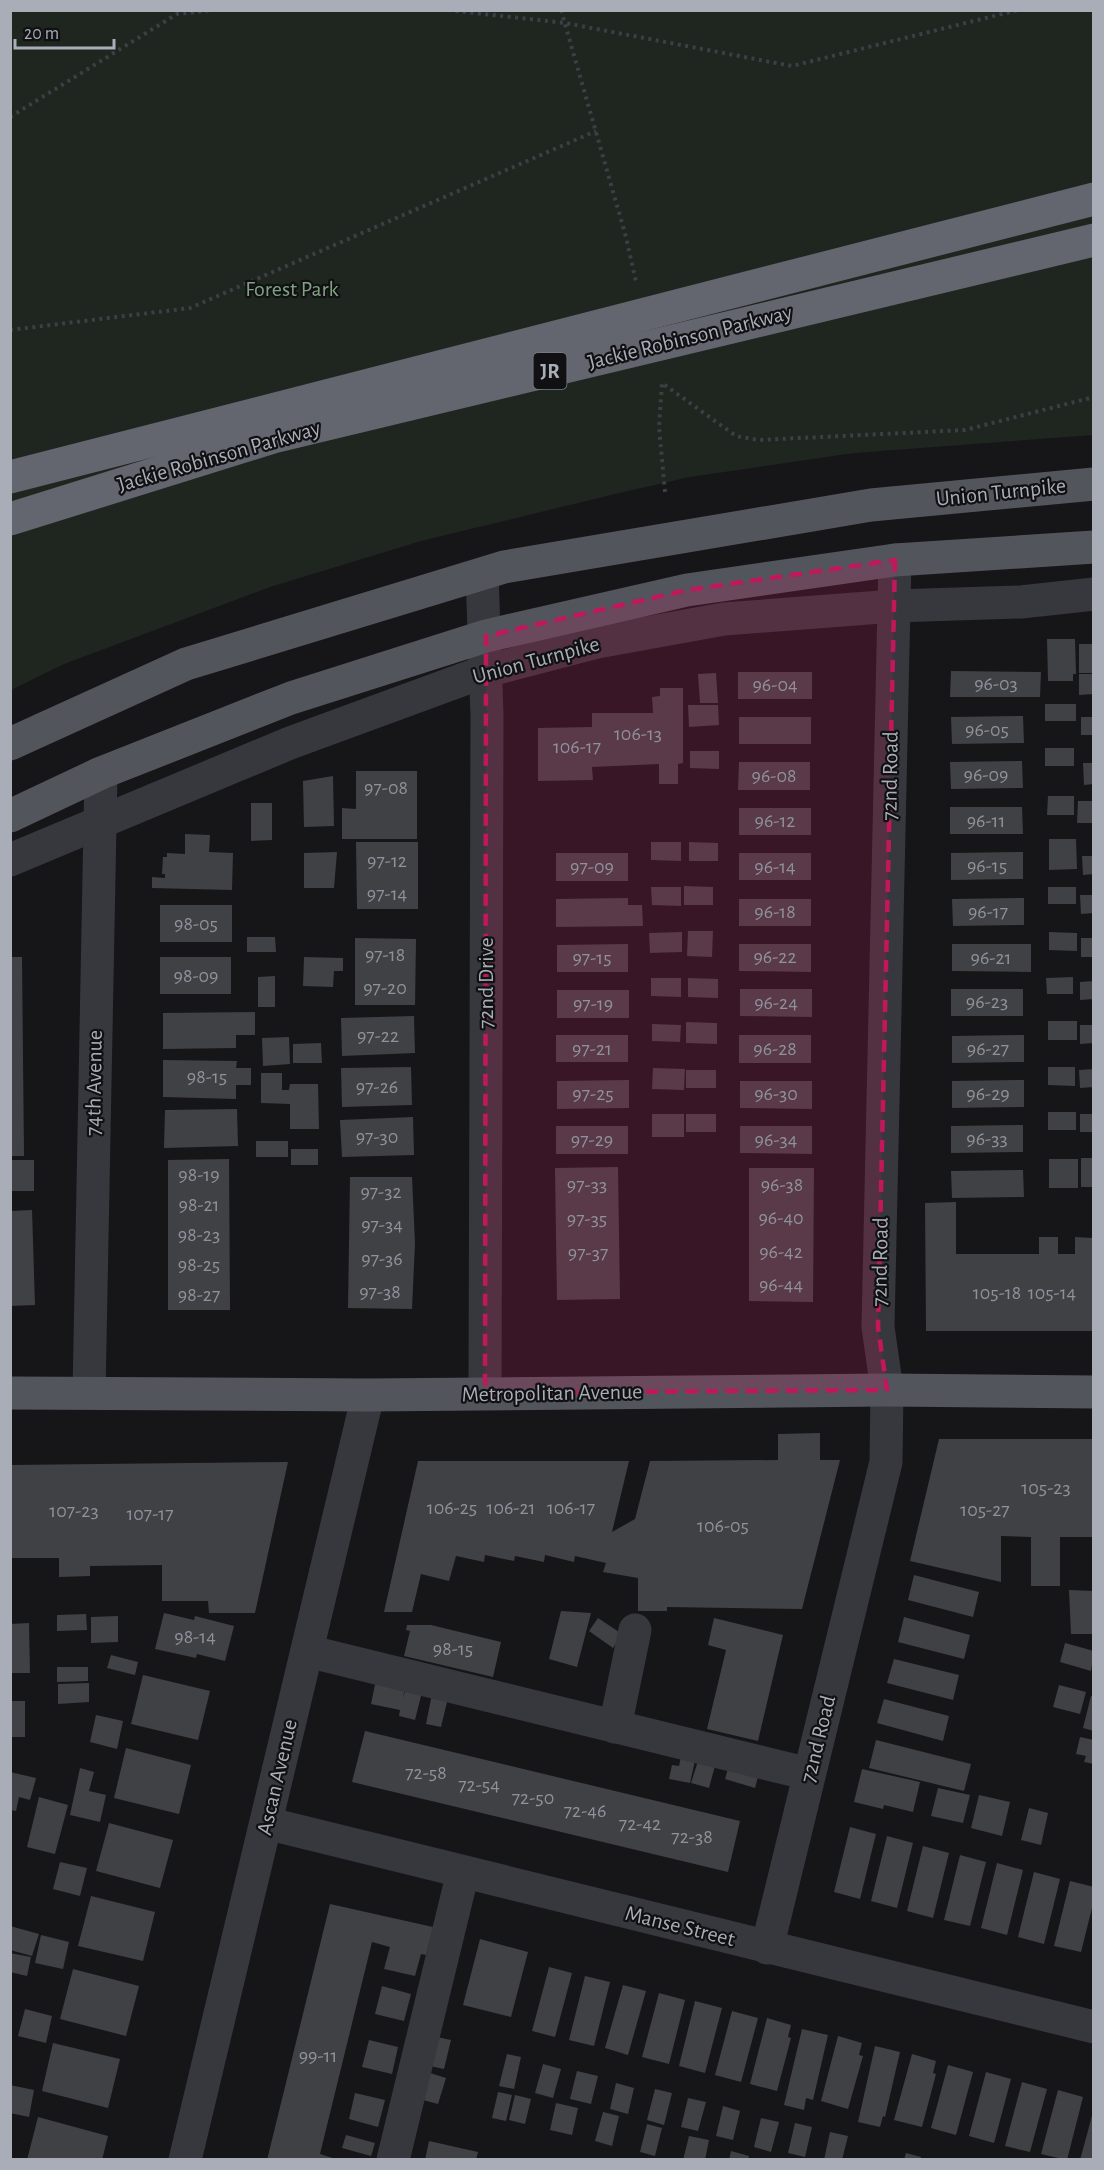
<svg xmlns="http://www.w3.org/2000/svg" width="1104" height="2170" font-family="'Alegreya Sans',sans-serif">
  <rect width="100%" height="100%" fill="#161618"/>
  <path fill="#1e261f" d="M11,11H1093V435L854,453L690,477L615,494L421,541L270,587L64,664L11,690Z"/>
  <g fill="#404145">
    <path d="M1047,639H1075L1076,674H1073V681H1048Z"/>
    <rect x="1079" y="644" width="15" height="29"/>
    <path d="M951,671L1041,672L1040,697H950Z"/>
    <rect x="738" y="672" width="74" height="27"/>
    <path d="M716,673L718,703H700L698,674Z"/>
    <path d="M1079,674H1094V694L1079,695Z"/>
    <path d="M660,688H683V763L678,764V784H659V764L592,767L593,780L538,781V728L592,727V713H653L652,697L660,696Z"/>
    <rect x="1045" y="704" width="31" height="17"/>
    <path d="M688,705H718L719,725L689,727Z"/>
    <path d="M1023,716L1024,743L952,744L951,717Z"/>
    <rect x="739" y="717" width="72" height="27"/>
    <rect x="1081" y="717" width="13" height="18"/>
    <rect x="1045" y="748" width="29" height="18"/>
    <path d="M690,751H719V769L690,768Z"/>
    <path d="M1022,761L1023,788L951,789L950,762Z"/>
    <path d="M739,762H810V790H738Z"/>
    <path d="M1083,763H1094V784L1084,785Z"/>
    <path d="M356,771H417V839H342V808L356,809Z"/>
    <path d="M333,776L334,826L304,827L303,781Z"/>
    <path d="M1048,796H1074V815H1047Z"/>
    <path d="M1078,801H1094V823H1077Z"/>
    <path d="M251,803H272V840L251,841Z"/>
    <path d="M950,807H1022L1023,834H950Z"/>
    <rect x="739" y="808" width="72" height="27"/>
    <path d="M185,834L210,835L209,852L233,853L232,890L152,888V877L165,878V874H162L163,857H167V853L185,854Z"/>
    <path d="M1049,839H1076L1077,869L1049,870Z"/>
    <path d="M356,842H418V909H357Z"/>
    <path d="M651,842H681V861L651,860Z"/>
    <path d="M689,842L718,843V861H689Z"/>
    <path d="M337,852L334,888H304V853Z"/>
    <path d="M1023,852V879L951,880V853Z"/>
    <rect x="556" y="853" width="72" height="28"/>
    <rect x="739" y="853" width="72" height="27"/>
    <path d="M1082,856H1094V874L1083,875Z"/>
    <path d="M684,886L713,887V905H684Z"/>
    <path d="M651,887H681V906L652,905Z"/>
    <rect x="1048" y="887" width="28" height="17"/>
    <path d="M1080,895H1094V913L1081,914Z"/>
    <path d="M628,898V905H642L643,926L556,927V899Z"/>
    <path d="M1024,898V925L953,926L952,899Z"/>
    <rect x="739" y="899" width="72" height="27"/>
    <rect x="160" y="905" width="72" height="37"/>
    <path d="M688,931H713L712,957L687,956Z"/>
    <path d="M682,932V952L650,953L649,933Z"/>
    <path d="M1049,932L1077,933V951L1049,950Z"/>
    <path d="M247,937H275L276,952H247Z"/>
    <path d="M355,938L416,939L415,1005H355Z"/>
    <rect x="1081" y="938" width="13" height="19"/>
    <path d="M628,944V972H557V945Z"/>
    <path d="M739,944H811V972L739,971Z"/>
    <path d="M952,944H1031V972L952,971Z"/>
    <path d="M10,957H22L24,1156H10Z"/>
    <rect x="160" y="957" width="71" height="37"/>
    <path d="M304,957L343,958V971H334L333,987L303,986Z"/>
    <path d="M275,976V1007H258V977Z"/>
    <path d="M1073,977V994H1047L1046,978Z"/>
    <path d="M651,978H681V997L651,996Z"/>
    <path d="M688,978L718,979V998L688,997Z"/>
    <path d="M1094,981V999L1080,1000V982Z"/>
    <path d="M740,989H812V1017L740,1016Z"/>
    <rect x="951" y="989" width="72" height="27"/>
    <rect x="557" y="990" width="72" height="28"/>
    <path d="M255,1012V1035H236V1048L163,1049V1013Z"/>
    <path d="M414,1016L415,1053L342,1056L341,1018Z"/>
    <rect x="1048" y="1021" width="29" height="19"/>
    <path d="M686,1022L717,1023V1044L686,1043Z"/>
    <path d="M652,1024L681,1025L680,1042L652,1041Z"/>
    <path d="M1080,1025H1094V1043L1080,1044Z"/>
    <rect x="556" y="1035" width="72" height="27"/>
    <rect x="739" y="1035" width="72" height="28"/>
    <path d="M1024,1035V1062L952,1063V1036Z"/>
    <path d="M289,1037L290,1064L263,1066L262,1038Z"/>
    <path d="M321,1043L322,1063H293V1044Z"/>
    <path d="M163,1060L237,1061L236,1068H251V1085H236V1099L163,1097Z"/>
    <path d="M411,1067L412,1105L342,1107L341,1068Z"/>
    <path d="M1048,1067H1075V1086L1048,1085Z"/>
    <path d="M653,1068L685,1069L684,1090L652,1089Z"/>
    <path d="M1094,1069V1087L1080,1088L1079,1070Z"/>
    <rect x="686" y="1070" width="30" height="18"/>
    <path d="M261,1073H282V1090H289L290,1084H318L319,1129H290V1104L261,1103Z"/>
    <path d="M629,1080V1108L557,1109V1081Z"/>
    <path d="M1024,1080V1107L952,1108V1081Z"/>
    <path d="M740,1081H812V1109L740,1108Z"/>
    <path d="M237,1109L238,1146L164,1148L165,1110Z"/>
    <rect x="1048" y="1112" width="28" height="18"/>
    <rect x="652" y="1114" width="32" height="23"/>
    <rect x="686" y="1114" width="30" height="18"/>
    <rect x="1080" y="1114" width="14" height="18"/>
    <path d="M413,1117L414,1155L342,1157L340,1120Z"/>
    <path d="M1023,1125V1152L951,1153V1126Z"/>
    <rect x="556" y="1126" width="72" height="28"/>
    <path d="M740,1126H812V1154L740,1153Z"/>
    <rect x="256" y="1141" width="32" height="16"/>
    <rect x="291" y="1149" width="27" height="16"/>
    <rect x="1081" y="1158" width="13" height="29"/>
    <path d="M229,1159L230,1310H168V1160Z"/>
    <rect x="1049" y="1159" width="29" height="29"/>
    <rect x="10" y="1160" width="24" height="31"/>
    <path d="M618,1167L620,1299L557,1300L555,1168Z"/>
    <path d="M749,1168H814L813,1302L749,1301Z"/>
    <path d="M1023,1170L1024,1197L952,1198L951,1171Z"/>
    <path d="M350,1177H412L415,1243L412,1309L348,1308Z"/>
    <path d="M956,1202V1254H1039V1237H1058V1254H1075V1237L1093,1238L1094,1331H926L925,1203Z"/>
    <path d="M32,1210L35,1305L10,1306V1211Z"/>
    <path d="M820,1433V1460H840L802,1609L667,1607V1611H638V1578L603,1572L606,1563L575,1556L574,1562L545,1555L544,1562L515,1556L514,1561L485,1555L484,1562L456,1556L449,1581L421,1574L412,1612H384L418,1461H629L612,1532L635,1519L650,1461L778,1460V1434Z"/>
    <path d="M939,1439H1094V1537H1060V1586H1031V1537L1001,1536V1582L910,1561Z"/>
    <path d="M288,1462L255,1613H209L208,1601H162V1565L90,1566V1576L59,1577V1558H10V1465Z"/>
    <path d="M914,1575L979,1592L973,1617L908,1600Z"/>
    <path d="M1069,1590L1094,1591V1634H1071Z"/>
    <path d="M561,1611L591,1613L577,1667L549,1659Z"/>
    <path d="M164,1613L194,1620L195,1616L234,1626L225,1661L197,1654L196,1658L155,1649Z"/>
    <path d="M86,1614L87,1630L57,1631V1615Z"/>
    <path d="M118,1616V1642L91,1643V1617Z"/>
    <path d="M904,1617L970,1635L964,1659L898,1642Z"/>
    <path d="M598,1618L622,1634L613,1648L589,1631Z"/>
    <path d="M714,1618L783,1635L758,1741L707,1729L726,1650L708,1645Z"/>
    <path d="M29,1623L30,1673H10V1624Z"/>
    <path d="M407,1625H431L501,1642L493,1677L404,1656L410,1631L406,1630Z"/>
    <path d="M1065,1643L1094,1651L1091,1671L1060,1662Z"/>
    <path d="M111,1655L138,1662L135,1675L107,1668Z"/>
    <path d="M894,1659L959,1675L953,1700L887,1683Z"/>
    <path d="M57,1667H88V1681L57,1682Z"/>
    <path d="M143,1675L210,1691L198,1740L131,1724Z"/>
    <path d="M377,1675L406,1682L403,1698L406,1688L422,1692L415,1720L399,1716L400,1710L371,1704Z"/>
    <path d="M89,1683V1702L58,1704V1684Z"/>
    <path d="M1059,1685L1086,1692L1080,1714L1053,1707Z"/>
    <path d="M432,1694L448,1698L441,1727L426,1724Z"/>
    <path d="M1091,1696H1094V1731L1083,1728Z"/>
    <path d="M884,1699L949,1716L943,1741L877,1723Z"/>
    <rect x="10" y="1701" width="15" height="36"/>
    <path d="M96,1715L123,1721L117,1749L90,1742Z"/>
    <path d="M365,1731L740,1821L728,1872L352,1782Z"/>
    <path d="M1080,1737L1094,1740V1764L1084,1762L1086,1756L1076,1754Z"/>
    <path d="M876,1740L971,1764L964,1791L869,1768Z"/>
    <path d="M126,1748L191,1765L179,1814L114,1798Z"/>
    <path d="M682,1752L696,1756L690,1783L669,1779L672,1765L679,1766Z"/>
    <path d="M699,1758L716,1762L709,1788L691,1783Z"/>
    <path d="M729,1765L759,1773L755,1788L725,1779Z"/>
    <path d="M80,1768L94,1772L89,1791L106,1795L100,1822L70,1815Z"/>
    <path d="M862,1769L920,1782L913,1812L884,1805L883,1809L854,1802Z"/>
    <path d="M10,1772L36,1778L30,1800L19,1797L16,1811L10,1810Z"/>
    <path d="M938,1788L970,1795L963,1823L931,1816Z"/>
    <path d="M979,1795L1010,1802L1002,1836L971,1828Z"/>
    <path d="M39,1797L68,1805L55,1854L27,1847Z"/>
    <path d="M1029,1808L1048,1813L1041,1845L1021,1840Z"/>
    <path d="M109,1823L173,1840L160,1888L96,1871Z"/>
    <path d="M850,1827L876,1834L860,1899L834,1892Z"/>
    <path d="M887,1836L913,1843L897,1908L871,1901Z"/>
    <path d="M923,1846L949,1853L933,1918L907,1911Z"/>
    <path d="M960,1855L986,1862L970,1926L944,1920Z"/>
    <path d="M60,1862L87,1868L80,1896L53,1889Z"/>
    <path d="M997,1863L1023,1870L1007,1935L981,1928Z"/>
    <path d="M1034,1872L1060,1879L1044,1944L1018,1937Z"/>
    <path d="M1070,1881L1094,1887V1900L1081,1952L1054,1946Z"/>
    <path d="M91,1896L155,1912L143,1961L78,1946Z"/>
    <path d="M330,1904L433,1927L426,1955L421,1954L415,1976L384,1969L390,1947L372,1942L320,2154L339,2160H267Z"/>
    <path d="M10,1926L39,1934L32,1956L10,1950Z"/>
    <path d="M41,1935L69,1942L63,1969L35,1963Z"/>
    <path d="M480,1939L528,1952L511,2017L463,2005Z"/>
    <path d="M10,1953L31,1957L27,1976L10,1972Z"/>
    <path d="M549,1967L572,1973L555,2037L532,2031Z"/>
    <path d="M73,1969L139,1986L126,2036L60,2019Z"/>
    <path d="M585,1976L610,1982L594,2046L569,2040Z"/>
    <path d="M623,1985L646,1991L628,2055L605,2048Z"/>
    <path d="M382,1986L411,1994L404,2021L375,2014Z"/>
    <path d="M659,1993L685,2000L669,2064L642,2057Z"/>
    <path d="M695,2001L722,2008L705,2073L679,2066Z"/>
    <path d="M25,2009L52,2016L46,2043L18,2036Z"/>
    <path d="M732,2011L758,2018L741,2082L715,2075Z"/>
    <path d="M767,2018L791,2025L788,2037L791,2038L777,2091L750,2084Z"/>
    <path d="M802,2029L828,2035L813,2100L806,2098L804,2110L784,2105Z"/>
    <path d="M838,2036L862,2043L859,2055L863,2056L848,2109L821,2101Z"/>
    <path d="M437,2037L451,2040L444,2069L430,2066Z"/>
    <path d="M369,2040L398,2047L392,2074L362,2067Z"/>
    <path d="M53,2043L120,2059L108,2108L42,2091Z"/>
    <path d="M875,2046L900,2052L885,2117L883,2116L880,2127L858,2122Z"/>
    <path d="M507,2054L521,2057L514,2089L499,2086Z"/>
    <path d="M912,2054L936,2061L933,2073L936,2074L922,2127L894,2120Z"/>
    <path d="M543,2064L561,2069L553,2098L535,2093Z"/>
    <path d="M948,2065L973,2072L956,2135L931,2128Z"/>
    <path d="M577,2071L598,2076L591,2104L570,2099Z"/>
    <path d="M427,2072L446,2078L438,2104L419,2099Z"/>
    <path d="M986,2072L1011,2079L994,2143L969,2136Z"/>
    <path d="M1022,2082L1047,2089L1030,2152L1005,2146Z"/>
    <path d="M616,2083L634,2088L628,2114L610,2109Z"/>
    <path d="M10,2085L34,2090L29,2117L10,2113Z"/>
    <path d="M655,2089L672,2093L664,2125L647,2120Z"/>
    <path d="M1058,2090L1083,2097L1067,2160L1041,2154Z"/>
    <path d="M498,2092L512,2095L506,2121L492,2118Z"/>
    <path d="M355,2093L385,2100L378,2127L349,2119Z"/>
    <path d="M515,2095L531,2099L525,2124L509,2120Z"/>
    <path d="M688,2098L706,2102L698,2131L681,2127Z"/>
    <path d="M556,2103L578,2108L572,2135L550,2130Z"/>
    <path d="M723,2106L740,2111L733,2140L716,2136Z"/>
    <path d="M603,2112L619,2116L612,2146L595,2141Z"/>
    <path d="M1093,2112L1094,2160H1080L1086,2138Z"/>
    <path d="M38,2117L108,2136L102,2160H27Z"/>
    <path d="M761,2118L779,2122L771,2152L754,2147Z"/>
    <path d="M795,2123L812,2127L805,2157L788,2153Z"/>
    <path d="M647,2124L662,2128L655,2156L640,2152Z"/>
    <path d="M830,2132L848,2136L842,2160H824Z"/>
    <path d="M346,2135L375,2143L371,2156L342,2148Z"/>
    <path d="M689,2136L709,2140L705,2160H683Z"/>
    <path d="M429,2141L478,2152L476,2160H425Z"/>
    <path d="M731,2151L749,2156L748,2160H729Z"/>
    <path d="M906,2153L921,2157L920,2160H904Z"/>
  </g>
  <g fill="none" stroke-linecap="round" stroke-linejoin="round">
    <g stroke="#3d3f44" stroke-width="4" stroke-dasharray="3 4.5" stroke-linecap="butt">
      <path d="M448,10L565,23L792,66L1018,10"/>
      <path d="M561,10L626,237L636,282"/>
      <path d="M10,117L177,14L213,10"/>
      <path d="M10,330L190,308L596,131"/>
      <path d="M665,492L659,427L662,383L736,436L759,440L965,430L1094,397"/>
    </g>
    <g stroke="#37383d" stroke-width="33">
      <path d="M482,574L487,716L485,1393"/>
      <path d="M10,860L290,743L486,671L597,642L724,619L894,606L1021,602L1094,594"/>
      <path d="M89,1393L101,773"/>
      <path d="M307,1651L809,1774"/>
      <path d="M615,1727L635,1630"/>
      <path d="M266,1823L1094,2027"/>
      <path d="M767,1948L886,1462L887,1390L878,1327L895,560"/>
      <path d="M185,2160L368,1395"/>
      <path d="M393,2160L463,1872"/>
    </g>
    <g stroke="#53555c" stroke-width="33">
      <path d="M10,744L186,664L504,567L871,505L1094,484"/>
      <path d="M10,816L101,773L291,698L486,636L687,590L895,560L1094,547"/>
      <path d="M10,1393L368,1395L887,1390L1094,1392"/>
    </g>
    <g stroke="#63666e" stroke-width="33">
      <path d="M10,477L1094,199"/>
      <path d="M10,519L273,437L1094,240"/>
    </g>
  </g>
  <path fill="#c2185b" fill-opacity="0.2" stroke="#c2185b" stroke-width="4.5" stroke-dasharray="12 8" stroke-linejoin="round" d="M895,560L878,1327L887,1390L485,1393L486,636L687,590Z"/>
  <g text-anchor="middle" dominant-baseline="central" stroke-width="4.5" stroke-linejoin="round" paint-order="stroke">
    <g font-size="20" fill="#8e929b">
      <text x="996" y="684">96-03</text>
      <text x="775" y="685">96-04</text>
      <text x="987" y="730">96-05</text>
      <text x="638" y="734">106-13</text>
      <text x="577" y="747">106-17</text>
      <text x="986" y="775">96-09</text>
      <text x="774" y="776">96-08</text>
      <text x="386" y="788">97-08</text>
      <text x="775" y="821">96-12</text>
      <text x="986" y="821">96-11</text>
      <text x="387" y="861">97-12</text>
      <text x="987" y="866">96-15</text>
      <text x="592" y="867">97-09</text>
      <text x="775" y="867">96-14</text>
      <text x="387" y="894">97-14</text>
      <text x="775" y="912">96-18</text>
      <text x="988" y="912">96-17</text>
      <text x="196" y="924">98-05</text>
      <text x="385" y="955">97-18</text>
      <text x="775" y="957">96-22</text>
      <text x="592" y="958">97-15</text>
      <text x="991" y="958">96-21</text>
      <text x="196" y="976">98-09</text>
      <text x="385" y="988">97-20</text>
      <text x="987" y="1002">96-23</text>
      <text x="776" y="1003">96-24</text>
      <text x="593" y="1004">97-19</text>
      <text x="378" y="1036">97-22</text>
      <text x="592" y="1049">97-21</text>
      <text x="775" y="1049">96-28</text>
      <text x="988" y="1049">96-27</text>
      <text x="207" y="1077">98-15</text>
      <text x="377" y="1087">97-26</text>
      <text x="593" y="1094">97-25</text>
      <text x="776" y="1094">96-30</text>
      <text x="988" y="1094">96-29</text>
      <text x="377" y="1137">97-30</text>
      <text x="987" y="1139">96-33</text>
      <text x="592" y="1140">97-29</text>
      <text x="776" y="1140">96-34</text>
      <text x="199" y="1175">98-19</text>
      <text x="587" y="1185">97-33</text>
      <text x="782" y="1185">96-38</text>
      <text x="381" y="1192">97-32</text>
      <text x="199" y="1205">98-21</text>
      <text x="781" y="1218">96-40</text>
      <text x="587" y="1219">97-35</text>
      <text x="382" y="1225">97-34</text>
      <text x="199" y="1235">98-23</text>
      <text x="781" y="1252">96-42</text>
      <text x="588" y="1253">97-37</text>
      <text x="382" y="1259">97-36</text>
      <text x="199" y="1265">98-25</text>
      <text x="781" y="1285">96-44</text>
      <text x="380" y="1292">97-38</text>
      <text x="997" y="1293">105-18</text>
      <text x="1052" y="1293">105-14</text>
      <text x="199" y="1295">98-27</text>
      <text x="1046" y="1488">105-23</text>
      <text x="452" y="1508">106-25</text>
      <text x="511" y="1508">106-21</text>
      <text x="571" y="1508">106-17</text>
      <text x="985" y="1510">105-27</text>
      <text x="74" y="1511">107-23</text>
      <text x="150" y="1514">107-17</text>
      <text x="723" y="1526">106-05</text>
      <text x="195" y="1637">98-14</text>
      <text x="453" y="1649">98-15</text>
      <text x="426" y="1773">72-58</text>
      <text x="479" y="1785">72-54</text>
      <text x="533" y="1798">72-50</text>
      <text x="585" y="1811">72-46</text>
      <text x="640" y="1824">72-42</text>
      <text x="692" y="1837">72-38</text>
      <text x="318" y="2056">99-11</text>
    </g>
    <rect fill="#111113" stroke="#7b7e86" stroke-width="1.5" x="533.5" y="353" width="33" height="36" rx="4.5"/>
    <g font-size="21" font-weight="bold" fill="#a8adb8">
      <text x="550" y="371">JR</text>
    </g>
    <g font-size="22" fill="#7fa381" stroke="#111113">
      <text x="292" y="289">Forest Park</text>
    </g>
    <g font-size="22" fill="#a8adb8" stroke="#111113">
      <text transform="translate(690 337) rotate(-14)">Jackie Robinson Parkway</text>
      <text transform="translate(219 456) rotate(-16)">Jackie Robinson Parkway</text>
      <text transform="translate(1001 492) rotate(-6)">Union Turnpike</text>
      <text transform="translate(536 660) rotate(-15)">Union Turnpike</text>
      <text transform="translate(890 776) rotate(-89)">72nd Road</text>
      <text transform="translate(486 983) rotate(-90)">72nd Drive</text>
      <text transform="translate(94 1083) rotate(-89)">74th Avenue</text>
      <text transform="translate(880 1262) rotate(-89)">72nd Road</text>
      <text transform="translate(552 1393) rotate(-1)">Metropolitan Avenue</text>
      <text transform="translate(818 1739) rotate(-76)">72nd Road</text>
      <text transform="translate(277 1777) rotate(-77)">Ascan Avenue</text>
      <text transform="translate(680 1926) rotate(14)">Manse Street</text>
    </g>
  </g>
  <rect width="1104" height="2170" fill="none" stroke="#a8adb8" stroke-width="24"/>
  <path d="M15 39v9h99v-9" fill="none" stroke="#a8adb8" stroke-width="3"/>
  <text x="24" y="39" font-size="18" fill="#a8adb8" stroke="#111113" stroke-width="4.5" paint-order="stroke">20 m</text>
</svg>
